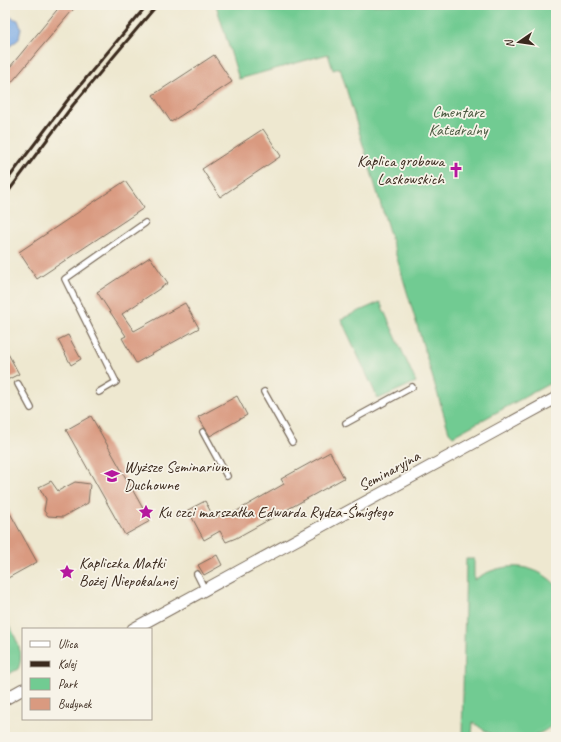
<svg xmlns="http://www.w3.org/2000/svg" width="561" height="742" font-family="Caveat,sans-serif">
  <rect width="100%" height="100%" fill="#f7f3e8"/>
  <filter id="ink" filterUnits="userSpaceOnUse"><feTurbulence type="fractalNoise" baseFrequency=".025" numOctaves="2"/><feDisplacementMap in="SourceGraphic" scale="8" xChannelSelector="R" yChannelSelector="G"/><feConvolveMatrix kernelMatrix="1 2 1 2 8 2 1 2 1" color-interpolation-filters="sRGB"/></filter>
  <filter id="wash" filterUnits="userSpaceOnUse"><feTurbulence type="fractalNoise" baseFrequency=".012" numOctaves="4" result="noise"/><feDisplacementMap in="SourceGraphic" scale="16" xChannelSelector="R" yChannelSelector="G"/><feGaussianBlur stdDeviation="0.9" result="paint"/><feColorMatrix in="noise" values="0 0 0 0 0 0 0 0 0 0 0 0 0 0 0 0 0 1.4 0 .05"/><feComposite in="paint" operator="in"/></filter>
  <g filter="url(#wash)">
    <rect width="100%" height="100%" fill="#eee8d0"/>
    <g fill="#71cb92" stroke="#567a58">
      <path d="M216,5H556V380L453,436L449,432L340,68L333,70L328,54L239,79Z"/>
      <path d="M380,302L416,382L378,399L341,319Z"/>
      <path d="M466,559H474V580C500,562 533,561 556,585V720C543,740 509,742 489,733C483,730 478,726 473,722L472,737H462Z"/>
      <path d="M5,618C13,634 26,651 18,669L5,676Z"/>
    </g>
    <path fill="#7aaae5" stroke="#5a6a82" d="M10,17L18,20L21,28L19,39L5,50V18Z"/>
    <g id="blocks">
      <g fill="#d99a80">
        <path d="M61,5H77L5,90V73Z"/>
        <path d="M214,55L232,82L171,122L153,95Z"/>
        <path d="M263,129L281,156L220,197L202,169Z"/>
        <path d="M125,181L144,208L37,279L19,252Z"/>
        <path d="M150,257L168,283L122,314L134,331L185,303L199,328L136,363L122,338L126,336L97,292Z"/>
        <path d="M68,335L81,359L71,365L58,340Z"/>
        <path d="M5,348L19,374L5,381Z"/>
        <path d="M237,396L247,415L210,436L198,417Z"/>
        <path d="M91,416L150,521L125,535L66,430Z"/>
        <path d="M330,452L344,478L236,538L226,542L220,531L204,540L188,510L205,501L214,518L226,513L228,516L284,484L281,479Z"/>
        <path d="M51,481L58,491L75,482L90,484L88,503L63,517L48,516L44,511L46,499L39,487Z"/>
        <path d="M5,504L37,562L8,578L5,572Z"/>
        <path d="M217,555L222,565L204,575L198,565Z"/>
      </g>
    </g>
  </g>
  <g filter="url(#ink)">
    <use href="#blocks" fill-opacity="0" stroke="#7a6c5c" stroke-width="1"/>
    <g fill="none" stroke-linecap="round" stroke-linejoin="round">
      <g stroke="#7a6c5c" stroke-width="8">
        <g id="lane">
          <path d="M18,384L31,408"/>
          <path d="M99,392L116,382L65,279L145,223"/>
          <path d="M264,392L292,442"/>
          <path d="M346,423L412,387"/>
          <path d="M203,432L227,476"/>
          <path d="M197,574L205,590"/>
        </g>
      </g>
      <g stroke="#7a6c5c" stroke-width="13">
        <g id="street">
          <path d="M133,629L556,398"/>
          <path d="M5,699L23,689"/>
        </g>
      </g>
      <use href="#lane" stroke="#fff" stroke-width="5.5"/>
      <use href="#street" stroke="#fff" stroke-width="11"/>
      <g stroke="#3b2a1e" stroke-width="3">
        <path d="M5,183L67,101L147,5"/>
        <path d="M5,196L73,105L157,5"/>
      </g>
    </g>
  </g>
  <defs>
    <g id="church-bare" transform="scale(1.2)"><path d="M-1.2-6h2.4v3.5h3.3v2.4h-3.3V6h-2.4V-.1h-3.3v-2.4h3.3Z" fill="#b5179e" stroke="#f7f3e8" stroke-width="2.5" paint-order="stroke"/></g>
    <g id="university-bare" transform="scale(1.2)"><path d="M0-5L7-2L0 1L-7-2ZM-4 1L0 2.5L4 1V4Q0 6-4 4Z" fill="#b5179e" stroke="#f7f3e8" stroke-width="2.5" paint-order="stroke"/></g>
    <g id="sight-bare" transform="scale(1.2)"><path d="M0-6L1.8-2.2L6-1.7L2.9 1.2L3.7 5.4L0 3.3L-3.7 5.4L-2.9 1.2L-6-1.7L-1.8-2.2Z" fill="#b5179e" stroke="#f7f3e8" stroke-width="2.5" paint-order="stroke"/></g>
  </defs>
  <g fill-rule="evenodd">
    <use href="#church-bare" x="456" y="170"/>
    <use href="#university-bare" x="112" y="476"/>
    <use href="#sight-bare" x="146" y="512"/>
    <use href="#sight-bare" x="67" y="572"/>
  </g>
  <g text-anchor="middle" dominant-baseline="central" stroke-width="3.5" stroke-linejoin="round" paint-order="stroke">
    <g font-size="16" fill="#4b5a41" stroke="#f7f3e8">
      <text x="458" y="112">Cmentarz<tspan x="458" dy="18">Katedralny</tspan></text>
    </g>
    <g font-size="16" fill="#3b2a1e" stroke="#f7f3e8" text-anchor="start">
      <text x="444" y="161" text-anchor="end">Kaplica grobowa<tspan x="444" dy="18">Laskowskich</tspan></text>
      <text x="124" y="467">Wyższe Seminarium<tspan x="124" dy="18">Duchowne</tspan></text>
      <text x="158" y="512">Ku czci marszałka Edwarda Rydza-Śmigłego</text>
      <text x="79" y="563">Kapliczka Matki<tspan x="79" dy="18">Bożej Niepokalanej</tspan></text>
    </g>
    <g font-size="16" fill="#3b2a1e" stroke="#f7f3e8">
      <text transform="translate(389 471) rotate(-29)">Seminaryjna</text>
    </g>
  </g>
  <rect width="561" height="742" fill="none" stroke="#f7f3e8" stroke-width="20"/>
  <rect x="22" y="628" width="130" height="92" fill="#f7f3e8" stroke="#aca397"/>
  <rect x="30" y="641" width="20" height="6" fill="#ffffff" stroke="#aca397"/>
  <text x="58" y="648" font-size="12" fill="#3b2a1e">Ulica</text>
  <rect x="30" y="661" width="20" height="6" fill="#3b2a1e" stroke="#aca397"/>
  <text x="58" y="668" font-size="12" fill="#3b2a1e">Kolej</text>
  <rect x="30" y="678" width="20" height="12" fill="#71cb92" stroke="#aca397"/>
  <text x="58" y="688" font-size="12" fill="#3b2a1e">Park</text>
  <rect x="30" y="698" width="20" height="12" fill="#d99a80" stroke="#aca397"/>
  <text x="58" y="708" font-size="12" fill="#3b2a1e">Budynek</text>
  <g transform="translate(519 42) rotate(257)" stroke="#f7f3e8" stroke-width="3" paint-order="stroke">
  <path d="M0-3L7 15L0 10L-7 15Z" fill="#3b2a1e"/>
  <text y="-6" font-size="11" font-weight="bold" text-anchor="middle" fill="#3b2a1e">N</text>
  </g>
</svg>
